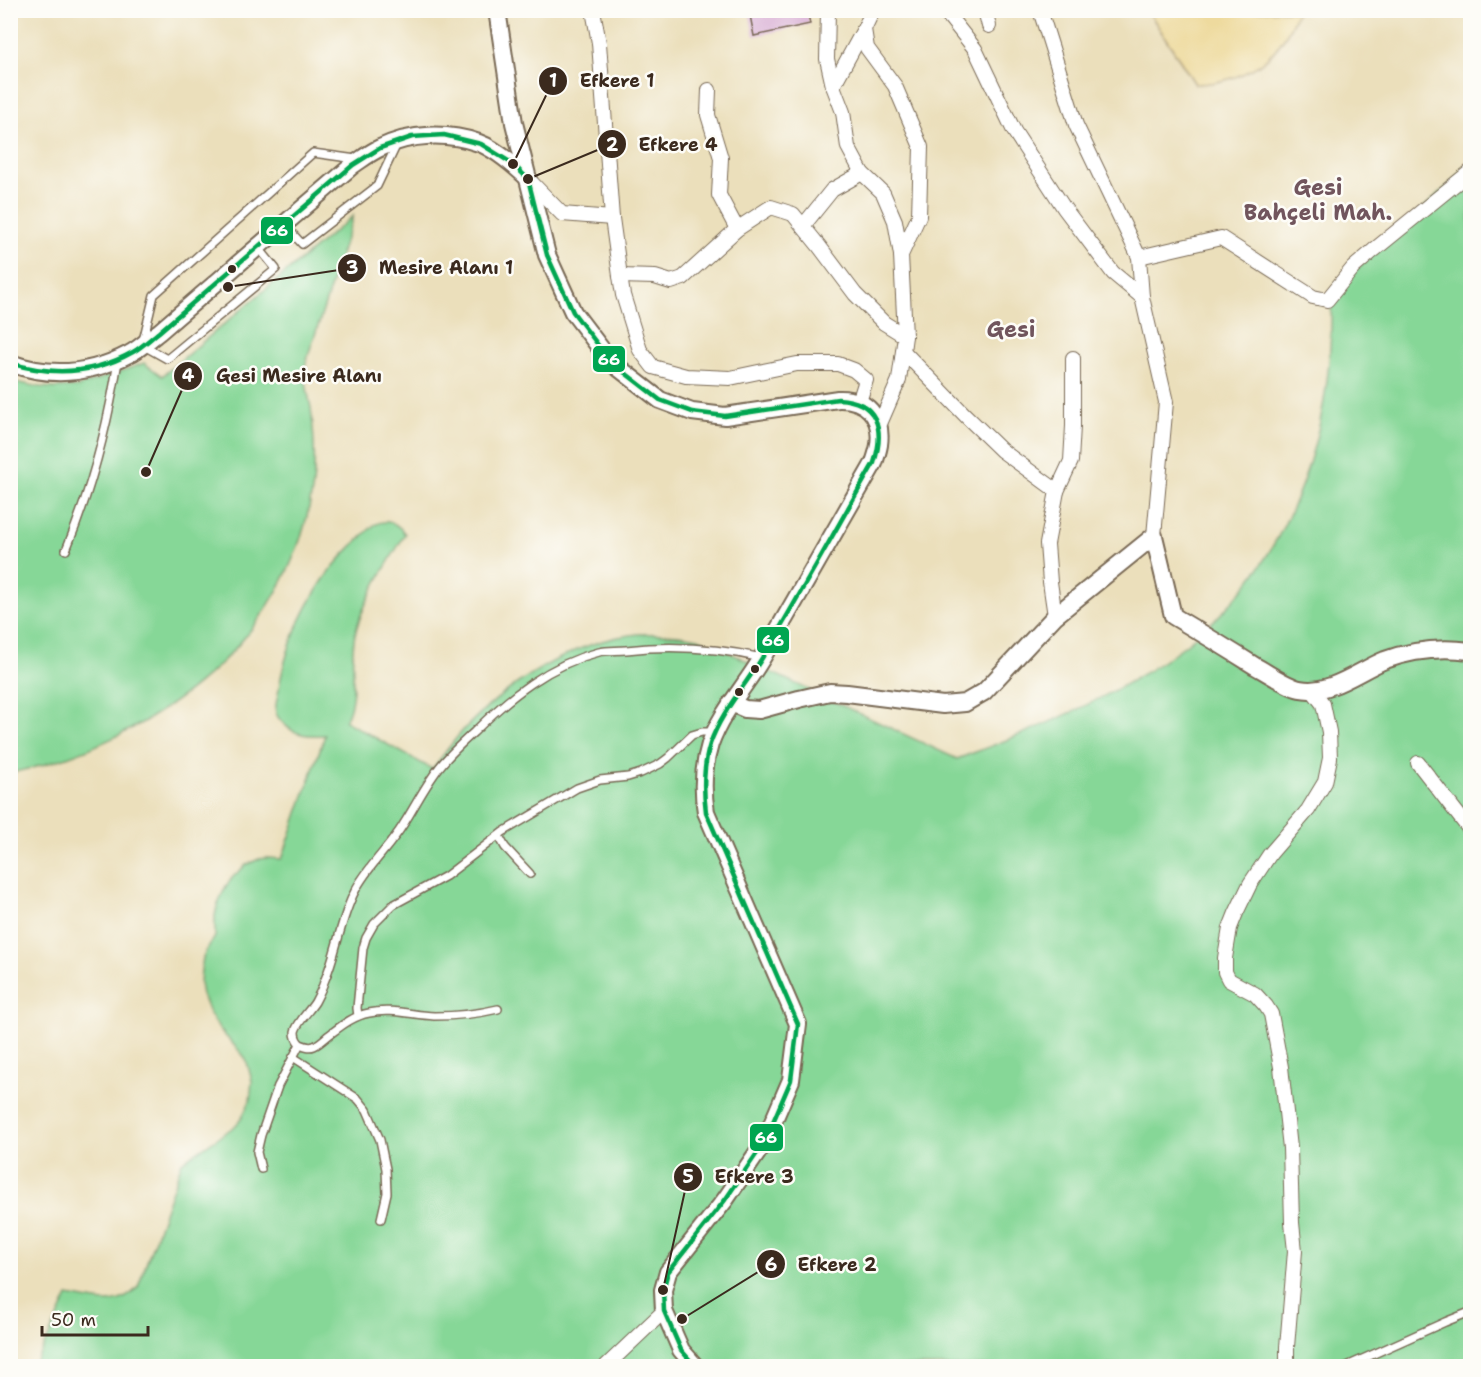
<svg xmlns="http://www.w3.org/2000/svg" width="1481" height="1377" font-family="'Shantell Sans',sans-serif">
  <rect width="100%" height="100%" fill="#fdfcf7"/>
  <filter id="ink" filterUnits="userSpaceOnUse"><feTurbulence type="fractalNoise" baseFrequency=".0167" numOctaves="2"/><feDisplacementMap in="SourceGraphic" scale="12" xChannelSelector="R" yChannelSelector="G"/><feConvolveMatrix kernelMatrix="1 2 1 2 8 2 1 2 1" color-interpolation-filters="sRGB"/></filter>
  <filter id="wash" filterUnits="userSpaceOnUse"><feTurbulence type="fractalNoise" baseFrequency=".008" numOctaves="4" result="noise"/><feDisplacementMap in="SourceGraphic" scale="24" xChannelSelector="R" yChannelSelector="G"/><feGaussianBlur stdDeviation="1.35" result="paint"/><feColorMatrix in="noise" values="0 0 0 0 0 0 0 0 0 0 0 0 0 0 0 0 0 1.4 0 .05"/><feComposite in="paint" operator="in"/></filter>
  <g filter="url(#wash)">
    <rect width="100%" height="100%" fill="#ebdfbb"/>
    <g fill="#86d797" stroke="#60805a" stroke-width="1.5">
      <path d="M1470,160V1366H33L49,1336L68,1296C94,1300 118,1311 138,1287L182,1162L235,1126L241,1119L250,1101L252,1081L247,1062L243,1055L221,1031L209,1013L202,995L200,983L201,970L203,958L208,947L215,937V916L217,906L226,886L233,877L246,865L259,859L267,858L282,859L325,735C309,736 295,736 283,723C280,720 276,716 276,712C275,707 277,699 278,694C284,653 301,613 324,579C338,559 356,542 374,525C386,519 397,522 405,534C387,566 364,598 355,634C348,666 360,691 345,721L432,769C444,755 454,739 467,726C511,682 575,640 638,634C658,633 678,634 698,638L957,759C1036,730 1121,695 1188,643C1296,559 1335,424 1331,292L1455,179Z"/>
      <path d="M353,216C342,251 331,285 320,320C316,333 307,355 305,368C304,377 309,398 311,408C314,433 316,459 313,485C292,639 155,742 11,773L10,381L40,387L54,388L77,387L144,363L162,376Z"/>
    </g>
    <path fill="#eeda9e" stroke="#94825e" stroke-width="1.5" d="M1148,11H1297C1281,58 1245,83 1195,84Z"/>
    <g id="blocks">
      <path fill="#d4a6d1" d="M749,10H807L810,24L754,36Z"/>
    </g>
  </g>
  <g filter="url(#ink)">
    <use href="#blocks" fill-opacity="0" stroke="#796955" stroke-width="1.5"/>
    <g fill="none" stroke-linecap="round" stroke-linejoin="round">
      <g stroke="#796955" stroke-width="10">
        <g id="service">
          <path d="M284,224L302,244L377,186L397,144"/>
          <path d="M258,247L276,269L167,359L142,345L154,295L313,153L356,159"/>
          <path d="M66,550C91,490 108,425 118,361"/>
          <path d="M499,836L505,847L530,874"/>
          <path d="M498,1009C477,1014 456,1016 434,1016C412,1015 391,1008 369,1013C353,1016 341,1026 329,1035C324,1039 319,1044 314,1046C309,1048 305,1046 300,1044C297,1041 295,1038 295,1032C296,1024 310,1010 315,1002C318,996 322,989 324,982C337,952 340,920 355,891C367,867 389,848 403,825C416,805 426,783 442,764C452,752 463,742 474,732C509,697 550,664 599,652C608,650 617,651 626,650C671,645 718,648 762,658"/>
          <path d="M358,1016L357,1008L363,948L366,938L374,924L393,905L446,876L503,832L577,788L600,780L628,777L641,773L660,764L668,758L692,735L702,732H715"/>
          <path d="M293,1057L358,1099L367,1110L380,1140L386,1169L387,1193L381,1219"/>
          <path d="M261,1169L257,1152L261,1135L278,1086L300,1044"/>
          <path d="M1347,1366L1445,1322L1470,1312"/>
        </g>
      </g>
      <g stroke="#796955" stroke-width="16">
        <g id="minor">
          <path d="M593,10L599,43L612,218L620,276L623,295L640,350L653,367L686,376L730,378L797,364H838L854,370L866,380L859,402"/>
          <path d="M828,10L827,59L833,86L843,112L848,147L862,173L883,193L895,221L901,255"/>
          <path d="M873,10L864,29L867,48L895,86L921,147L919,216L901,255L905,336L903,351L899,380L879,426"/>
          <path d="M944,10L975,49L1014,131L1064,208L1113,273L1142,297"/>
          <path d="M985,10L989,26"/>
          <path d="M1040,10L1076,125L1139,257L1142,297L1166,402L1154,536"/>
          <path d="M833,86L864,29"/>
          <path d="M709,90L708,115L721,158L719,195L737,229"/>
          <path d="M528,179L562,214L612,218"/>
          <path d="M803,226L832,190L862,173"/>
          <path d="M1139,257L1221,238L1313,297L1327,300L1353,268L1374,250L1470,172"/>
          <path d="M620,276L655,277L671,282L683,278L737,229L771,207L793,214L819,246L855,294L884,323L905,336"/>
          <path d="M903,351L966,416L1001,450L1057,491L1047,544L1050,582L1055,616"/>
          <path d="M1057,491L1071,461L1073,426V358"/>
          <path d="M1418,763L1470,830"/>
          <path d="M606,1366L664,1311"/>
          <path d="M1287,1366V1347L1295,1251L1292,1223L1290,1148L1281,1067L1271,1014L1266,1006L1255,994L1229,980L1225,972V958L1230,928L1236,913L1250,884L1270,854L1308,810L1325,782L1330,758L1329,732L1323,704L1313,691"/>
        </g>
      </g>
      <g stroke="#796955" stroke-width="20">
        <g id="tertiary">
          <path d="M497,10L514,123L547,255L573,312L611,362L660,400L692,412L725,416L838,399C866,398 883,416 879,445C878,451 876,457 874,463C836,528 800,593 762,658C745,687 721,712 710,744C703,767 702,789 706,812L798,1024L791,1080L764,1143L725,1200L668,1272L663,1290L664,1311L681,1350L695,1366"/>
          <path d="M10,363C51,378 91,374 129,354C140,349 149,339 159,332L353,165C362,159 371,152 380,148C411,133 447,132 479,143C496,149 515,166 528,178"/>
          <path d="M731,703L745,709L759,710L799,699L830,692L847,693L943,705L965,703L984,692L1055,616L1154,536L1173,616C1200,632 1228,649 1255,666C1268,673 1286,686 1300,689C1330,695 1358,671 1385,660C1413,650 1441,647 1470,651"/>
        </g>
      </g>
      <use href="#service" stroke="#fff" stroke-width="7"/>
      <use href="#minor" stroke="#fff" stroke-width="14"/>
      <use href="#tertiary" stroke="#fff" stroke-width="16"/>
      <g stroke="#fdfcf7" stroke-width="9">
        <path id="bus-1" d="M10,363C52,376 94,374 133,352C142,347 150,339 159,332L353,165L380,148L412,137L444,135L481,144L513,164L528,179L547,255L573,312L611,362L660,400L692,412L725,416L838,399C878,401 885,429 874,463C836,528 801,594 762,658C745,686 721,712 710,744C703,766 703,789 706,812L798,1024L791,1080L764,1143L725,1200L668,1272L663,1290L664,1311L681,1350L695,1366"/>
      </g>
      <use href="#bus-1" stroke="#00a651" stroke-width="4.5"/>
    </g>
  </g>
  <g fill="#3b2a1e" stroke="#fdfcf7" stroke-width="2">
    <circle cx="232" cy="269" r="5"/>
    <circle cx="755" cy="669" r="5"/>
    <circle cx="739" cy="692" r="5"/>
  </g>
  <g text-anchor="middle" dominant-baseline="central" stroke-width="5" stroke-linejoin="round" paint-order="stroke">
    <g font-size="22" font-weight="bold" fill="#71555d" stroke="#fdfcf7">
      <text x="1318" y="187">Gesi<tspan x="1318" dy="25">Bahçeli Mah.</tspan></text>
      <text x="1011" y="329">Gesi</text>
    </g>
  </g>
  <path fill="none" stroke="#3b2a1e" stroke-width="2" d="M513 164L553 81M528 179L612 144M228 287L352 268M146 472L188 376M663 1290L688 1177M682 1319L771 1264"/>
  <g fill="#3b2a1e" stroke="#fdfcf7" stroke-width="2">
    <circle cx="513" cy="164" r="6"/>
    <circle cx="528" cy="179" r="6"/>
    <circle cx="228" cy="287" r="6"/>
    <circle cx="146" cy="472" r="6"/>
    <circle cx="663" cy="1290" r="6"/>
    <circle cx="682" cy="1319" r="6"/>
    <circle cx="553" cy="81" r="15"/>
    <circle cx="612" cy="144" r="15"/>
    <circle cx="352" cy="268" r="15"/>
    <circle cx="188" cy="376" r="15"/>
    <circle cx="688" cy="1177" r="15"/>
    <circle cx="771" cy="1264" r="15"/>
  </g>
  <g font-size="18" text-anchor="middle" font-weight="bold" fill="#fff">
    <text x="553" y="87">1</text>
    <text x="612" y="151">2</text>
    <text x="352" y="274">3</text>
    <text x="188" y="382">4</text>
    <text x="688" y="1183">5</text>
    <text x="771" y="1271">6</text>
  </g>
  <g font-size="18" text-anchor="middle" font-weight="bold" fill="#3b2a1e" stroke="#fdfcf7" stroke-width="5" stroke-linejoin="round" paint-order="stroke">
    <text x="617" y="87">Efkere 1</text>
    <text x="678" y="151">Efkere 4</text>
    <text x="446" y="274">Mesire Alanı 1</text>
    <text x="299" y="382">Gesi Mesire Alanı</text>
    <text x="754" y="1183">Efkere 3</text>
    <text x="837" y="1271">Efkere 2</text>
  </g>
  <g stroke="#fdfcf7" stroke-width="2">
    <rect x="260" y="216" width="34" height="29" rx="6" fill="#00a651"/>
    <rect x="592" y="345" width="34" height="28" rx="6" fill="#00a651"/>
    <rect x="756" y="626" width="34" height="28" rx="6" fill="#00a651"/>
    <rect x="749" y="1123" width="35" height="29" rx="6" fill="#00a651"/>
  </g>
  <g font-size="16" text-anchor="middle" font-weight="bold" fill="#fff">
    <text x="277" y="236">66</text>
    <text x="609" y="365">66</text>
    <text x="773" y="646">66</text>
    <text x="766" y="1143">66</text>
  </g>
  <rect width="1481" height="1377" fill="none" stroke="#fdfcf7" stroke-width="36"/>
  <path d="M42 1326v9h106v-9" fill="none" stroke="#3b2a1e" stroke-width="3"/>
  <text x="51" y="1326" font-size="18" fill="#3b2a1e" stroke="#fdfcf7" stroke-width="4.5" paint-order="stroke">50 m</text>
</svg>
